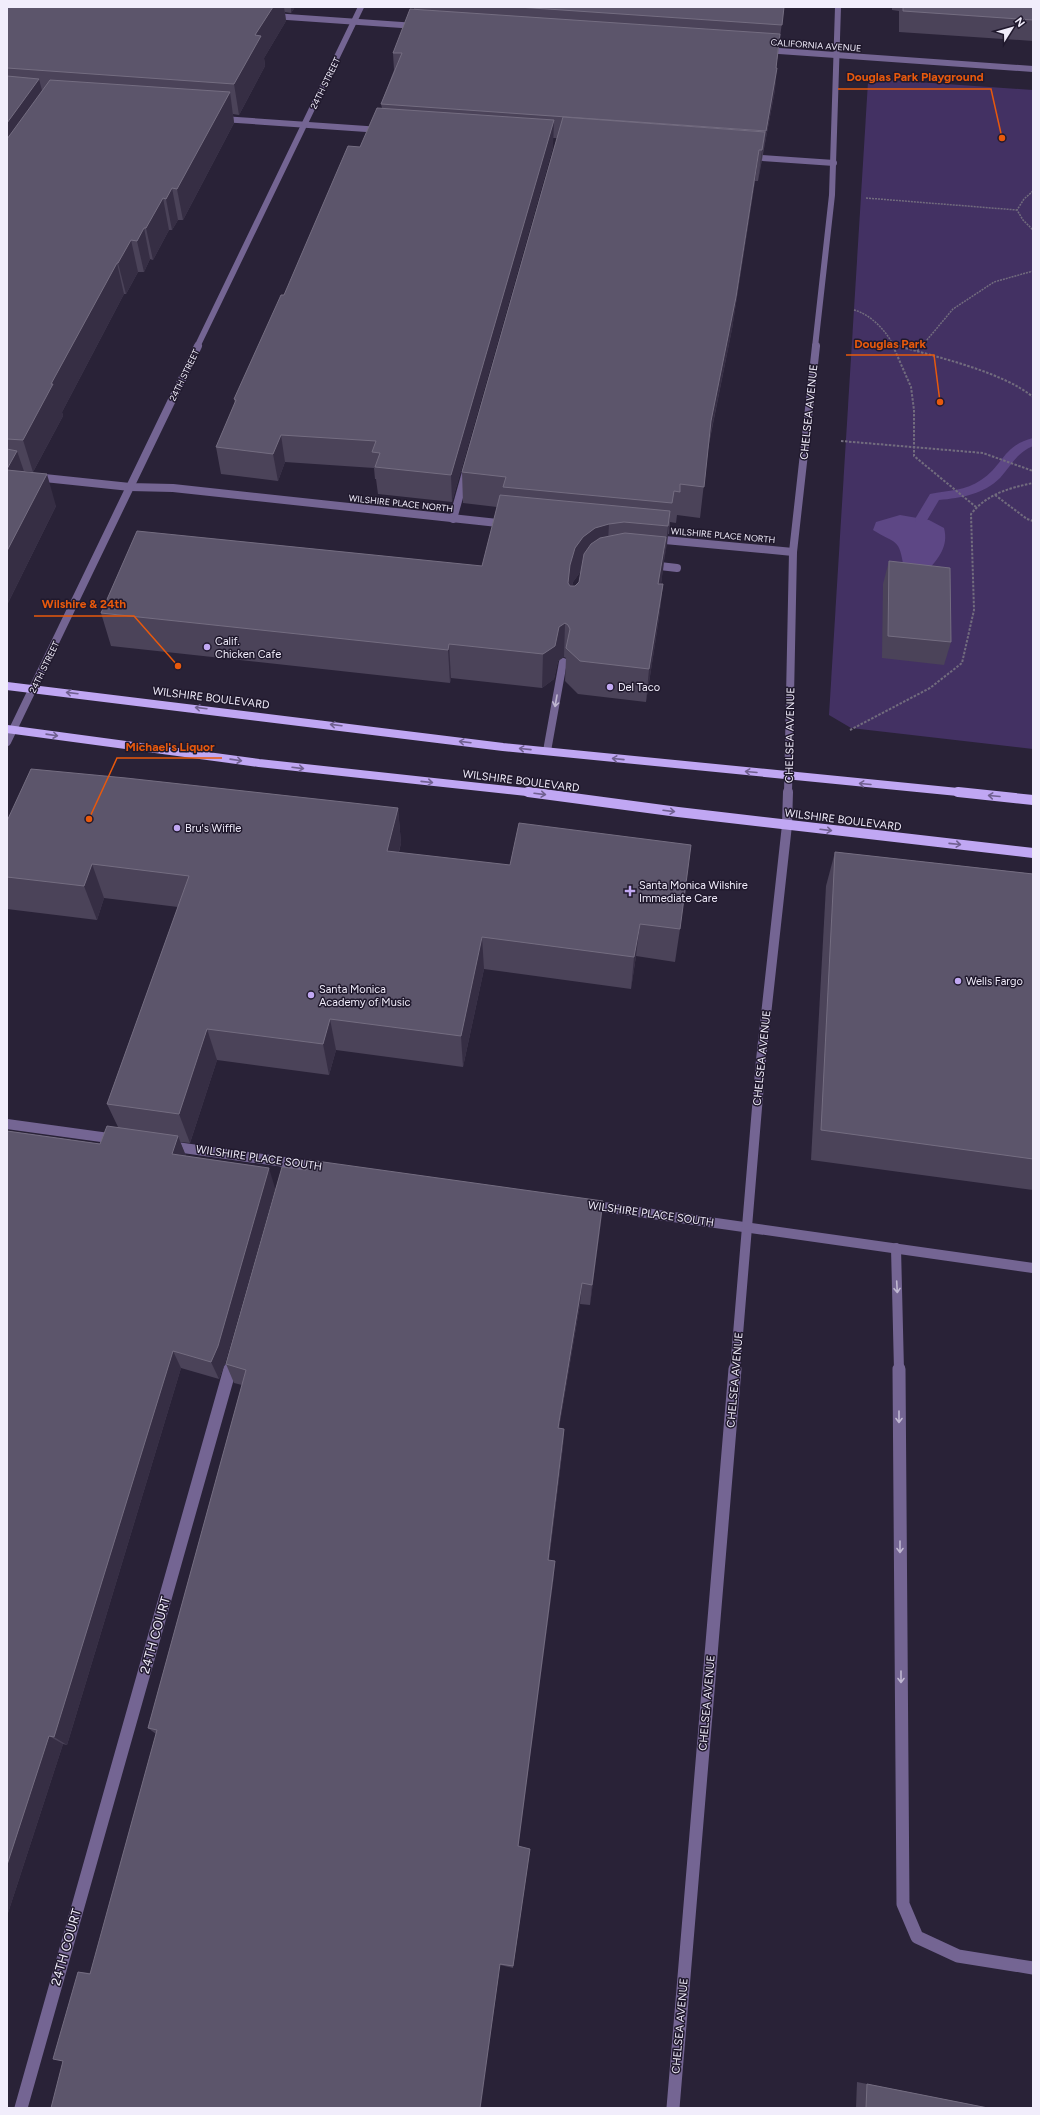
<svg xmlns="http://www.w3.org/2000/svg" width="1040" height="2115" font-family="Figtree,sans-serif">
  <rect width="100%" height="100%" fill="#292237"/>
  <path fill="#433163" d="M874,79L1033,90V749L851,728L829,715L868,82Z"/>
  <path fill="#5d4785" d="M900,515L929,520L944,528C949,547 938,558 927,572L904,569C899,537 897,545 873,530L876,522Z"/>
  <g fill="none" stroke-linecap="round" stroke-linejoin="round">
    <path fill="#5d4785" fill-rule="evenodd" d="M1033,438V446C1016,453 1011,466 1000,478C984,494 961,498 939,500L926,522H916L915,519L930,494C948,490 966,491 981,480C1004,465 1002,446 1033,438Z"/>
    <g stroke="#726c7e" stroke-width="1.5" stroke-dasharray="2 1" stroke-linecap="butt">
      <path d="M1033,191L1024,199L1017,210L1023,220L1033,230"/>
      <path d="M866,198L1017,210"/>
      <path d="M854,310C870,314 887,331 894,347"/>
      <path d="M893,344L902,347"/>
      <path d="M921,347L953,309L994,282L1033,271"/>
    </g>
    <g stroke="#726c7e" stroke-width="2" stroke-dasharray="2.5 1.5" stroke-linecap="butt">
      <path d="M893,346L911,387L914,410V456L976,507"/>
      <path d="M898,346C937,357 1003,372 1033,397"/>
      <path d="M917,351L922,346"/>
      <path d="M841,441L983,453L1033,471"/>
      <path d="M995,495L1027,519L1033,521"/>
      <path d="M850,730L930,688L962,663L974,610L971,514C987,494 1009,488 1033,483"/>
    </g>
    <g stroke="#746593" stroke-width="6">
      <path d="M222,119L381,130"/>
      <path d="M748,157L834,163"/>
    </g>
    <g stroke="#746593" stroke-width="8">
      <path d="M35,477L130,487L173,488L507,524"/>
      <path d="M453,519L466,472"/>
      <path d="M654,539L793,552"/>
      <path d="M651,565L677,568"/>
      <path d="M547,751L563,662"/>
    </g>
    <g stroke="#746593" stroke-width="10">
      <path d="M7,1124L116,1139"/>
      <path d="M169,1146L320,1167"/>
      <path d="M589,1205L1033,1268"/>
      <path d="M896,1248L899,1370"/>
      <path d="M230,1370L233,1359"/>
    </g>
    <g stroke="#746593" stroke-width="13">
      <path d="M899,1369L903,1904L917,1937L958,1956L1033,1968"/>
      <path d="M21,2108L230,1369"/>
    </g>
    <g stroke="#746593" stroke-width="6">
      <path d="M273,16L416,26"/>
      <path d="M765,50L1033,69"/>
      <path d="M197,347L361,7"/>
      <path d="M815,347L832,195L838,7"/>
    </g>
    <g stroke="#746593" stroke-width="8">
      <path d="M7,742L198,346"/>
      <path d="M788,793L793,552L816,346"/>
    </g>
    <path stroke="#746593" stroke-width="10" d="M735,1370L761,1060L787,825L788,792"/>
    <path stroke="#746593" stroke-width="13" d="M673,2108L735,1369"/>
    <g stroke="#c0a7f3" stroke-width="8">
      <path d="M7,686L503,747L968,793"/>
      <path d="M7,729L259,763L536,793"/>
    </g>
    <g stroke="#c0a7f3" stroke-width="10">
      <path d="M528,792L678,812L1033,853"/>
      <path d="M958,792L1033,800"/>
    </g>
  </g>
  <g fill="#4b4359" fill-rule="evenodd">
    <path d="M7,7H295L291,13L285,12L286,21L264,58L265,66L239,115L233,114L234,123L183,220H178L172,230H169L153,260L150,259L144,272H138L126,294H124L62,412L63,416L33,472L24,471L56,506L7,605Z"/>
    <path d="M414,7H784L776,68L775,90L758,181H755L732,329L708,449L700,518L677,515L676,523L670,522L669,534H668L664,561V560L661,584H663L659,618L646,702L578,694L565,681L566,658L564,657L558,661L554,679L542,688L451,678L450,683L111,646L101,613L482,566L497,507L463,503L462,472L557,138H553V147L452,502L378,494L376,479H375L374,468L285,462L278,481L221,474L216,447L235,403L234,399L284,295L360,147L382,108L381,104L394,70L393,53L414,9ZM581,571L579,582L575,586H572L573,582Z"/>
    <path d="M892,7H1033V41L899,32V11L892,10Z"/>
    <path d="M889,561L951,642L944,665L882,658L883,584Z"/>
    <path d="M398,808L401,843L399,852L680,929L675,962L636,956L631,989L484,969L463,1067L336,1050L329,1075L217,1060L190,1143L180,1142L186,1156L275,1188L225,1363L219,1379L181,1368L67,1745L63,1744L7,1916V1131L100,1144L118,1127L107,1104L178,907L104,898L97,920L7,909V821Z"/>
    <path d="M835,852L1033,874V1190L811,1160L826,886Z"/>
    <path d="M306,1170L603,1201L601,1222L590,1305L580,1304L559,1428L564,1429L563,1446L549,1560L554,1575L518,1847L529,1854L513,1968L500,1965L63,2061L78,1972L91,1973L156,1734L148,1728L242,1385L234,1383L226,1364Z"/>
    <path d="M857,2082L989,2108H856Z"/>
  </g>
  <g fill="#362e44">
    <path d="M273,7H284L286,21L264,58L265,66L239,115L234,84L255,35Z"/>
    <path d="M291,7H295L291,13Z"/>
    <path d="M777,68L775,90L763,153L766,131Z"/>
    <path d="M39,79L47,109L7,166V123Z"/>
    <path d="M230,92L234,123L183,220L177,189Z"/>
    <path d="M554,120L553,147L452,502L451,475Z"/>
    <path d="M765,132L761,162L758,181L762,150Z"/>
    <path d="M759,150L755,181L732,329L707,452L711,421Z"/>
    <path d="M172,188L178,220L172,230L166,199Z"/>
    <path d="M163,198L169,230L153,260L146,228Z"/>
    <path d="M144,228L150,259L144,272L137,241Z"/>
    <path d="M131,240L138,272L126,294L118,263Z"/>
    <path d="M117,263L124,294L62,412L63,416L33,472L23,440L51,384Z"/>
    <path d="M281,435L285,462L278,481L273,454Z"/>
    <path d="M17,451L28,483L7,471V468Z"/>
    <path d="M47,474L56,506L7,605V551Z"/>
    <path d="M670,511L667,545L664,561L668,526Z"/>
    <path d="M609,524L607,558L581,571L573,582L568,599V583L570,565L575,548L583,537L595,528Z"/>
    <path d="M666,537L663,571L655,618L658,584Z"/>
    <path d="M663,584L659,618L646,702L649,669Z"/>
    <path d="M565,623L564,657L558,661L554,679L542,688L543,654L559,627Z"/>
    <path d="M449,644L451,678L450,683L448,650Z"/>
    <path d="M398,808L401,843L390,884L387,851Z"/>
    <path d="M92,864L104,898L97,920L84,886Z"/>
    <path d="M640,924L636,956L631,989L634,957Z"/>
    <path d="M482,937L484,969L463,1067L461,1036Z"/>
    <path d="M330,1019L336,1050L329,1075L323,1044Z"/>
    <path d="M207,1029L217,1060L190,1143L179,1114Z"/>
    <path d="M178,1136L186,1156L180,1174L172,1154Z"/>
    <path d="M269,1168L275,1188L225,1363L219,1379L211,1362Z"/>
    <path d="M603,1201L601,1222L590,1305L592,1285Z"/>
    <path d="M582,1283L580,1304L556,1445L558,1428Z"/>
    <path d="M173,1351L181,1368L67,1745L54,1737Z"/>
    <path d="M564,1429L563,1446L547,1574L548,1560Z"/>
    <path d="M555,1561L554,1575L518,1852V1846Z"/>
    <path d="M49,1736L63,1744L7,1916V1865Z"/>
    <path d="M500,1964V1965L481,2108H480Z"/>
  </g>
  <g fill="#5c556b" stroke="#746d81">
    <path d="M7,7H273L255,35L261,36L234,84L7,68Z"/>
    <path d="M518,7H784L782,25Z"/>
    <path d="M903,7H1033V20L903,11Z"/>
    <path d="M410,9L780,34L776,68H777L766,131L381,104L402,53H393Z"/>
    <path d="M7,76L39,79L7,123Z"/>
    <path d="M50,80L230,92L177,189L172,188L166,199L163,198L146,228H144L137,241L131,240L118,263H117L51,384H53L23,440L7,439V139Z"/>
    <path d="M377,108L554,120L451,475L375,467L380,453L372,452L376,441L281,435L273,454L216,447L236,400L234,399L281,295H284L348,146L360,147Z"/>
    <path d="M563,117L765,132L762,150H759L736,297L711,421L704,487L680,484V492L674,491L672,503L503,487L506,477L462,472Z"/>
    <path d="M7,449L17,451L7,469Z"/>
    <path d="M7,470L47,474L7,551Z"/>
    <path d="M500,495L670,511L668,526L624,522L609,524L595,528L583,537L575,548L570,565L568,583L570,586H575L579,582L584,554L591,544L600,538L625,533L666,537L658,584H663L649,669L580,661L566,648L570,629L568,625L565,623L559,627L555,646L543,654L449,644L448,650L101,613L137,531L482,566Z"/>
    <path d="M889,561L950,568L951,642L888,636Z"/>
    <path d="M31,769L126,778L398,808L387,851L510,865L519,823L691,845L680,929L640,924L634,957L482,937L461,1036L330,1019L323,1044L207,1029L179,1114L107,1104L189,876L92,864L84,886L7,877V821Z"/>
    <path d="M835,852L1033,874V1159L821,1130Z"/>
    <path d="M107,1126L178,1136L172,1154L269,1168L218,1346L211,1362L173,1351L54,1737L49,1736L7,1865V1131L100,1144Z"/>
    <path d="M309,1160L603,1201L592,1285L582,1283L558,1428L564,1429L548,1560L555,1561L518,1846L530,1849L513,1966L500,1964L480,2108H51L63,2061L53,2059L78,1972L90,1974L157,1730L148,1728L246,1370L226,1364L282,1167L306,1170Z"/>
    <path d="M867,2084L988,2108H866Z"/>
  </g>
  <defs><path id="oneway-shaft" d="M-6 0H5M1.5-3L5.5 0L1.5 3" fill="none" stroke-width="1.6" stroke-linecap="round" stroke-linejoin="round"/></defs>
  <g stroke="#706090">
    <use href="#oneway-shaft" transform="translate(72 693) rotate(-173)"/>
    <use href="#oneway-shaft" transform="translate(201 708) rotate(-173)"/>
    <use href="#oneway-shaft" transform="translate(336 725) rotate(-173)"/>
    <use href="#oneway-shaft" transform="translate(52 735) rotate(8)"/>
    <use href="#oneway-shaft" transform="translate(465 742) rotate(-173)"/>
    <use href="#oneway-shaft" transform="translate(525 749) rotate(-174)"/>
    <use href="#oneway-shaft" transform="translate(618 759) rotate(-174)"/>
    <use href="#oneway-shaft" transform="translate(236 760) rotate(8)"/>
    <use href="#oneway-shaft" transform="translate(298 768) rotate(7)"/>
    <use href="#oneway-shaft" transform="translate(751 772) rotate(-175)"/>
    <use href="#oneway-shaft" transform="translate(427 782) rotate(6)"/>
    <use href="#oneway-shaft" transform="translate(865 784) rotate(-175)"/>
    <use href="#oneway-shaft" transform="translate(540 794) rotate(7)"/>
    <use href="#oneway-shaft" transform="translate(994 796) rotate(-175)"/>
    <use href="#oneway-shaft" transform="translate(669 811) rotate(7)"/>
    <use href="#oneway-shaft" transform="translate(826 830) rotate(7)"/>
    <use href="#oneway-shaft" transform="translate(955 844) rotate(6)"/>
  </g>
  <g stroke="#bfb7d1">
    <use href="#oneway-shaft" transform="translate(556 701) rotate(100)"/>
    <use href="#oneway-shaft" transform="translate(897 1287) rotate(87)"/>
    <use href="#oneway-shaft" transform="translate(899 1417) rotate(90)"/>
    <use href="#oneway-shaft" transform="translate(900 1547) rotate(90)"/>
    <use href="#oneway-shaft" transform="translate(901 1677) rotate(90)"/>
  </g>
  <g fill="#c1a8f3" stroke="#20192d" stroke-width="1.5">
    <circle cx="207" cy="647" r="4"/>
    <circle cx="610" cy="687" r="4"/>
    <circle cx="177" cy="828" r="4"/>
    <path d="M628 885h4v4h4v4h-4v4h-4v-4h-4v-4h4z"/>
    <circle cx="958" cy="981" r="4"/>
    <circle cx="311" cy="995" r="4"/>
  </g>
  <g text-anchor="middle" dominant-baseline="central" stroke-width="3" stroke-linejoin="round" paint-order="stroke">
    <g font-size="9" fill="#f1edfb" stroke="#20192d">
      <text transform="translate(816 45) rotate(4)">CALIFORNIA AVENUE</text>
      <text transform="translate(325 83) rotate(-64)">24TH STREET</text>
      <text transform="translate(184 375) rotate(-64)">24TH STREET</text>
      <text transform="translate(401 503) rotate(6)">WILSHIRE PLACE NORTH</text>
      <text transform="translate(723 535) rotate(5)">WILSHIRE PLACE NORTH</text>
      <text transform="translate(44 667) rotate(-64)">24TH STREET</text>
    </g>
    <g font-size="11" fill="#f1edfb" stroke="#20192d">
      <text transform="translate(809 412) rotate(-84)">CHELSEA AVENUE</text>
      <text transform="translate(211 698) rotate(7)">WILSHIRE BOULEVARD</text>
      <text transform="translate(790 735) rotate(-89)">CHELSEA AVENUE</text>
      <text transform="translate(521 781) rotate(7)">WILSHIRE BOULEVARD</text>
      <text transform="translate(843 820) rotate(7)">WILSHIRE BOULEVARD</text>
      <text transform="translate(762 1058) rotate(-84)">CHELSEA AVENUE</text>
      <text transform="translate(259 1158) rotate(8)">WILSHIRE PLACE SOUTH</text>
      <text transform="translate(651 1214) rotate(8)">WILSHIRE PLACE SOUTH</text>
      <text transform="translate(735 1380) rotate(-85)">CHELSEA AVENUE</text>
      <text transform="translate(707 1703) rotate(-85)">CHELSEA AVENUE</text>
      <text transform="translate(680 2026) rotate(-85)">CHELSEA AVENUE</text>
    </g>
    <g font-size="11" fill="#f1edfb" stroke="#20192d" text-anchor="start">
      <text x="215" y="641">Calif.<tspan x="215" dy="13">Chicken Cafe</tspan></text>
      <text x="618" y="687">Del Taco</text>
      <text x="185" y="828">Bru's Wiffle</text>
      <text x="639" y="885">Santa Monica Wilshire<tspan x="639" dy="13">Immediate Care</tspan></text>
      <text x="966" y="981">Wells Fargo</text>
      <text x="319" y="989">Santa Monica<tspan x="319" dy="13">Academy of Music</tspan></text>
    </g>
    <g font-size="13" fill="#f1edfb" stroke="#20192d">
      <text transform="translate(155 1635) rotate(-74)">24TH COURT</text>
      <text transform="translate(66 1947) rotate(-74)">24TH COURT</text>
    </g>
  </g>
  <path fill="none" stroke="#e8590c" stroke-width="1.5" d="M1002 138L991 89H838M940 402L934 355H846M178 666L134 616H34M89 819L117 758H222"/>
  <g fill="#e8590c" stroke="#20192d" stroke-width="1.5">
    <circle cx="1002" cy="138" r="4"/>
    <circle cx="940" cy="402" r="4"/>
    <circle cx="178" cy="666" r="4"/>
    <circle cx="89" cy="819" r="4"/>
  </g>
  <g font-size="12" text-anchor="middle" font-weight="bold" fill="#e8590c" stroke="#20192d" stroke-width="3" stroke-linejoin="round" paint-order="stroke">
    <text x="915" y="81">Douglas Park Playground</text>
    <text x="890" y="348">Douglas Park</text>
    <text x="84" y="608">Wilshire &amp; 24th</text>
    <text x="170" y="751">Michael's Liquor</text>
  </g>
  <rect width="1040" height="2115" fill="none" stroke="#f1edfb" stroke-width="16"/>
  <g transform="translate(1012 28) rotate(53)" stroke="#20192d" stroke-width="3" paint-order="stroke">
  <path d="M0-3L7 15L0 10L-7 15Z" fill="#f1edfb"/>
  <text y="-6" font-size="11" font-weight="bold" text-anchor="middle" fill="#f1edfb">N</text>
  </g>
</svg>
